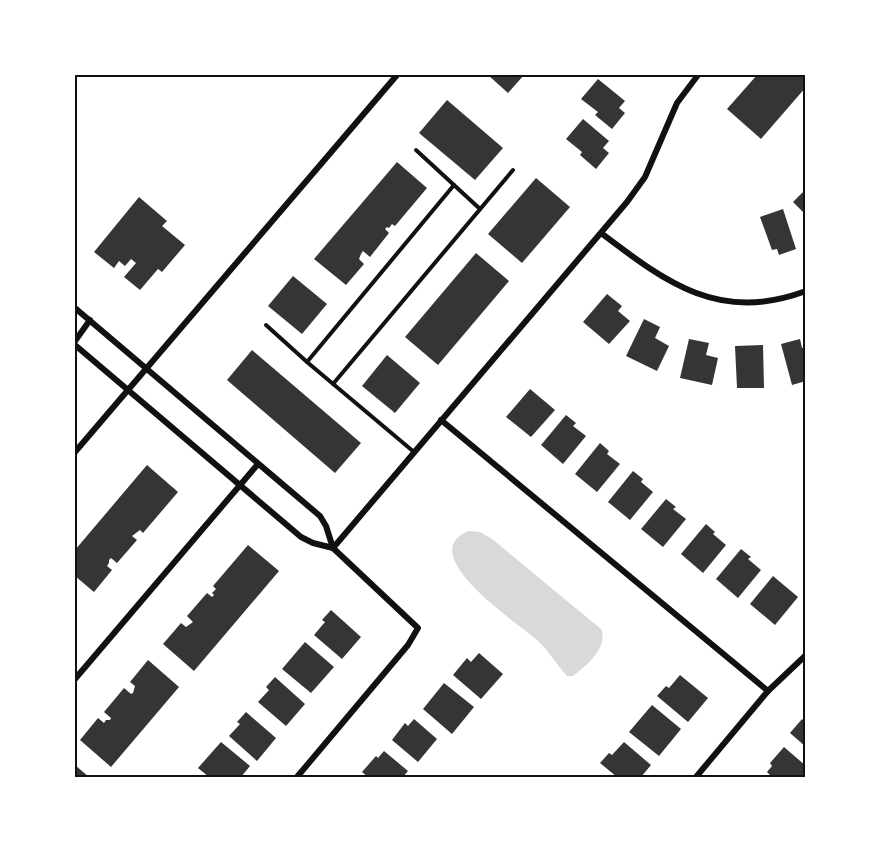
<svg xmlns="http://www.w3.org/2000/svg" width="881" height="852" font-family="Figtree,sans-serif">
  <rect width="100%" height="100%" fill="#fff"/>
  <path fill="#d9d9d9" d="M468,531L480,532L492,539L601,629C609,647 586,666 573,676H567C556,664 549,651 537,640C518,623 413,555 468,531Z"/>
  <g fill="#353535">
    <path d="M488,75H524L508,93Z"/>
    <path d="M757,75H806V87L761,139L727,109Z"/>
    <path d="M598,79L625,101L619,108L625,113L612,129L595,115L598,112L581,99Z"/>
    <path d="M447,100L503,148L475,180L419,133Z"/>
    <path d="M583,119L609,141L603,148L609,153L596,169L580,155L582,152L566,139Z"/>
    <path d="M397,162L427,188L395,226L392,224L389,228L387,227L385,229L389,233L370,257L363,251L361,254L359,259L364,264L346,285L314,259Z"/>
    <path d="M536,178L570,207L522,263L488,234Z"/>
    <path d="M806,189V215L793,202Z"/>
    <path d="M139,197L167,221L162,226L185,245L162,272L158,269L140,290L124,277L136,263L131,259L125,266L119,261L114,268L94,252Z"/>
    <path d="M783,209L796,249L779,255L777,249L772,250L760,217Z"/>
    <path d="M476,253L509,281L438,365L405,337Z"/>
    <path d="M293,276L327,304L302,334L268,306Z"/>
    <path d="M607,294L622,306L618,311L630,321L609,344L583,322Z"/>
    <path d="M644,319L660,327L655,338L669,346L657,371L626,356Z"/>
    <path d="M689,339L709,343L706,355L718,358L712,385L680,378Z"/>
    <path d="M800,339L802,348L805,347L804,342L806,341V381L792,385L781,344Z"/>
    <path d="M763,345L764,388H737L735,346Z"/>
    <path d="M252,350L361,443L335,473L227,380Z"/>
    <path d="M387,355L420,383L395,413L362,386Z"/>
    <path d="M530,389L555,410L531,437L506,417Z"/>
    <path d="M566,415L576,423L573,426L586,436L563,464L541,445Z"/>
    <path d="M600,443L609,451L607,454L620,464L597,492L575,474Z"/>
    <path d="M147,465L178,492L143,533L140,530L132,536L137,540L117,563L111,558L109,560V563L107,566L112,570L94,592L75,576V550Z"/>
    <path d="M633,471L643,479L641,482L653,492L630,520L608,502Z"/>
    <path d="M666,499L676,507L673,509L686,519L663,547L641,529Z"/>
    <path d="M706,524L715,532L713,534L726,545L703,573L681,554Z"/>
    <path d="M248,545L279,571L194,671L163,644L181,623L186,627L193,622L187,616L207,593L212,597L214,595L212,593L216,589L213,586Z"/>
    <path d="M741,549L751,557L748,559L761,570L738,598L716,579Z"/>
    <path d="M773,576L798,597L775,625L750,604Z"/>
    <path d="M331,610L361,637L342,659L314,635L325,622L322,620Z"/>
    <path d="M305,642L334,667L311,693L282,669Z"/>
    <path d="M479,653L503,674L481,699L453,675L467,658L471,662Z"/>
    <path d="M148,660L179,687L111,767L80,740L98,718L104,723L106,720H110L111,718L104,712L124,688L131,694L133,693L135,686L130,682Z"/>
    <path d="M680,675L708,698L688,722L657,696L666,686L669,688Z"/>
    <path d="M275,677L305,704L286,726L258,702L269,690L266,687Z"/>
    <path d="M444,683L474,707L452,734L423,709Z"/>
    <path d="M652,705L681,729L659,756L629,732Z"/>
    <path d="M246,712L276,738L257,761L229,736L240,724L237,722Z"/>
    <path d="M414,719L437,739L418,762L392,740L405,723L408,726Z"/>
    <path d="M802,719L806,723V747L790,733Z"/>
    <path d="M221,742L250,766L241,777H209L198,768Z"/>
    <path d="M624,742L651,765L641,777H617L600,763L609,753L612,755Z"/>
    <path d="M784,747L806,766V774L803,777H772L767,772L772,766L770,763Z"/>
    <path d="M384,751L408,771L403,777H368L362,772L376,756L378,758Z"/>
    <path d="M75,765L89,777H75Z"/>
  </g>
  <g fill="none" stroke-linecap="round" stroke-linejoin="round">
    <g stroke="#111" stroke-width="4">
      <path d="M416,150L480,209"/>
      <path d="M266,325L307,362L414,452"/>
      <path d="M307,362L454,185"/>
      <path d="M333,384L513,170"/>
    </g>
    <g stroke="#111" stroke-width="6">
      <path d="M601,233C667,283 719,323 806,291"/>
      <path d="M75,308L320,516L326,526L333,548"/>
      <path d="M75,341L90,320"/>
      <path d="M75,345L301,537L313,543L333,548"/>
      <path d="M441,420L768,691"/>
      <path d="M75,452L397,75"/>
      <path d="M75,679L258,464"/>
      <path d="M297,777L408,645L418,628L333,548L627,202L645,177L677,103L698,75"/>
      <path d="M696,777L768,691L806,655"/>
    </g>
  </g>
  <rect width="881" height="852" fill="none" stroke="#ffffff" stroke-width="153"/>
  <rect x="76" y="76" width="728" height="700" fill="none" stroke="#111" stroke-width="2"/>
</svg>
